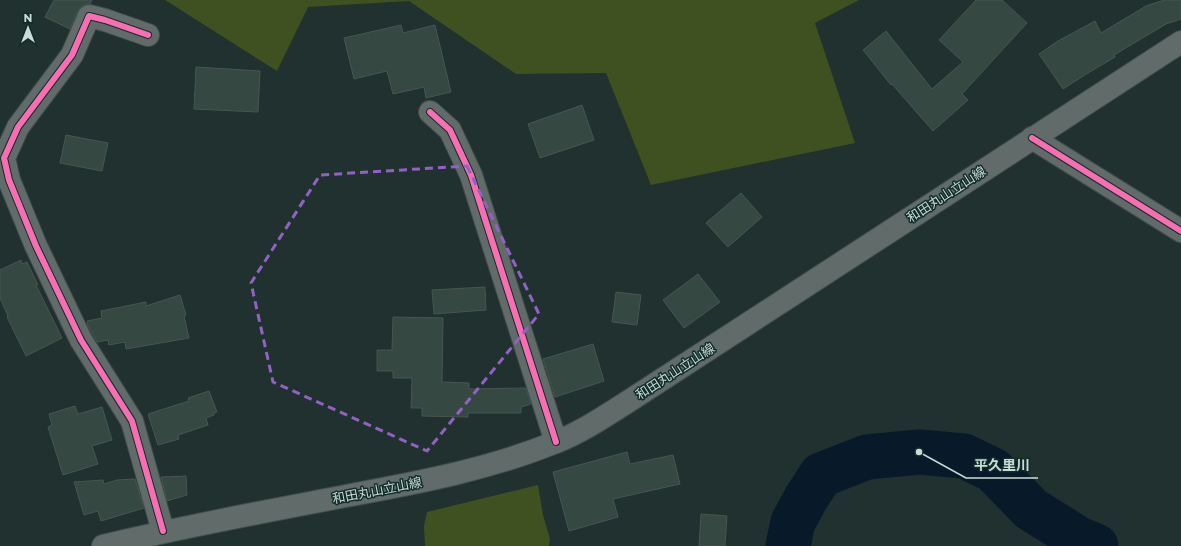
<svg xmlns="http://www.w3.org/2000/svg" width="1181" height="546" font-family="Montserrat,'Noto Sans JP',sans-serif">
  <rect width="100%" height="100%" fill="#21312f"/>
  <g fill="#3f5021">
    <path d="M165,0H859L815,23L855,143L651,185L606,73L516,74L409,1L308,7L277,71Z"/>
    <path d="M538,485L543,515L550,539L549,546H425L424,526L427,512Z"/>
  </g>
  <g fill="none" stroke-linecap="round" stroke-linejoin="round">
    <path stroke="#081a2a" stroke-width="45" d="M788,546L793,522L806,498L821,475L867,457L919,452L964,456L993,470L1031,509L1079,539L1096,546"/>
  </g>
  <g fill="#354841" stroke="#495551">
    <path d="M54,0H92L90,4H86L81,7L78,11L70,29L45,17Z"/>
    <path d="M976,0H1002L1027,23L962,94L968,100L933,131L892,84L891,85L863,50L886,31L932,89L963,62L939,40Z"/>
    <path d="M1164,0H1181V19L1166,24L1114,55L1115,57L1088,73L1063,89L1039,54L1058,41L1095,21L1101,33L1146,6Z"/>
    <path d="M401,25L403,33L435,25L451,92L426,98L424,87L393,94L387,71L354,79L344,38Z"/>
    <path d="M196,67L260,71L258,112L194,109Z"/>
    <path d="M582,105L594,140L540,158L528,124Z"/>
    <path d="M66,135L108,143L102,171L60,163Z"/>
    <path d="M741,193L762,217L728,247L706,223Z"/>
    <path d="M21,260L22,264L27,262L38,285H36L62,338L26,356L7,317L8,316L0,298V270Z"/>
    <path d="M698,274L720,302L684,328L663,300Z"/>
    <path d="M485,287L486,310L434,314L432,290Z"/>
    <path d="M616,292L641,295L637,325L612,322Z"/>
    <path d="M180,295L186,315L184,316L189,338L126,349L125,342L109,345L108,340L97,342L88,326L87,321L102,318L101,311L146,302V306Z"/>
    <path d="M393,317L443,318L442,382L469,383V389L526,388L531,404L521,407V413H468V417L422,416V408H411L412,378H393V371H377V350H392Z"/>
    <path d="M593,344L604,381L555,397L543,359Z"/>
    <path d="M209,391L217,412L214,413V415L206,418L208,425L178,435L179,439L158,445L148,414L189,401L188,398Z"/>
    <path d="M75,406L78,414L102,407L112,440L92,446L98,464L63,475L48,427L52,425L49,414Z"/>
    <path d="M627,452L630,464L673,455L680,484L613,499L618,517L569,531L553,472Z"/>
    <path d="M186,476L187,495L167,501L161,477Z"/>
    <path d="M135,479L144,508L101,521L98,511L84,515L74,482L103,480L104,484L117,480Z"/>
    <path d="M701,514L727,516L725,546H699Z"/>
  </g>
  <g fill="none" stroke-linecap="round" stroke-linejoin="round">
    <g stroke="#414e4c" stroke-width="24">
      <g id="minor">
        <path d="M148,35L105,20L89,16L72,55L18,127L4,158L9,180L36,246L81,340L132,421L163,531"/>
        <path d="M430,112L450,130L471,175L556,442"/>
        <path d="M1032,138L1181,231"/>
      </g>
    </g>
    <g stroke="#414e4c" stroke-width="24">
      <path id="secondary" d="M103,546C185,526 268,511 351,495C421,482 490,469 556,442C582,432 605,416 629,401L1181,42"/>
    </g>
    <use href="#minor" stroke="#606b6a" stroke-width="22"/>
    <use href="#secondary" stroke="#606b6a" stroke-width="22"/>
    <g stroke="#112d2a" stroke-width="8">
      <g id="cycleway">
        <path d="M148,35L105,20L89,16L72,55L18,127L4,158L9,180L36,246L81,340L132,421L163,531"/>
        <path d="M430,112L450,130L471,175L556,442"/>
        <path d="M1032,138L1181,231"/>
      </g>
    </g>
    <use href="#cycleway" stroke="#f96db3" stroke-width="6"/>
  </g>
  <path fill="none" stroke="#9360c6" stroke-width="3" stroke-dasharray="8 5" stroke-linejoin="round" d="M467,166L539,314L427,451L273,382L251,283L320,175Z"/>
  <g text-anchor="middle" dominant-baseline="central" stroke-width="3" stroke-linejoin="round" paint-order="stroke">
    <g font-size="13" fill="#cbdbd8" stroke="#112d2a">
      <text transform="translate(946 194) rotate(-33)">和田丸山立山線</text>
      <text transform="translate(675 371) rotate(-33)">和田丸山立山線</text>
      <text transform="translate(377 490) rotate(-11)">和田丸山立山線</text>
    </g>
  </g>
  <path fill="none" stroke="#cbdbd8" stroke-width="1.5" d="M919 452L966 478H1038"/>
  <circle fill="#cbdbd8" stroke="#112d2a" stroke-width="1.5" cx="919" cy="452" r="4"/>
  <g font-size="14" text-anchor="middle" font-weight="bold" fill="#cbdbd8" stroke="#112d2a" stroke-width="3" stroke-linejoin="round" paint-order="stroke">
    <text x="1002" y="470">平久里川</text>
  </g>
  <g transform="translate(28 28)" stroke="#112d2a" stroke-width="3" paint-order="stroke">
  <path d="M0-3L7 15L0 10L-7 15Z" fill="#cbdbd8"/>
  <text y="-6" font-size="11" font-weight="bold" text-anchor="middle" fill="#cbdbd8">N</text>
  </g>
</svg>
